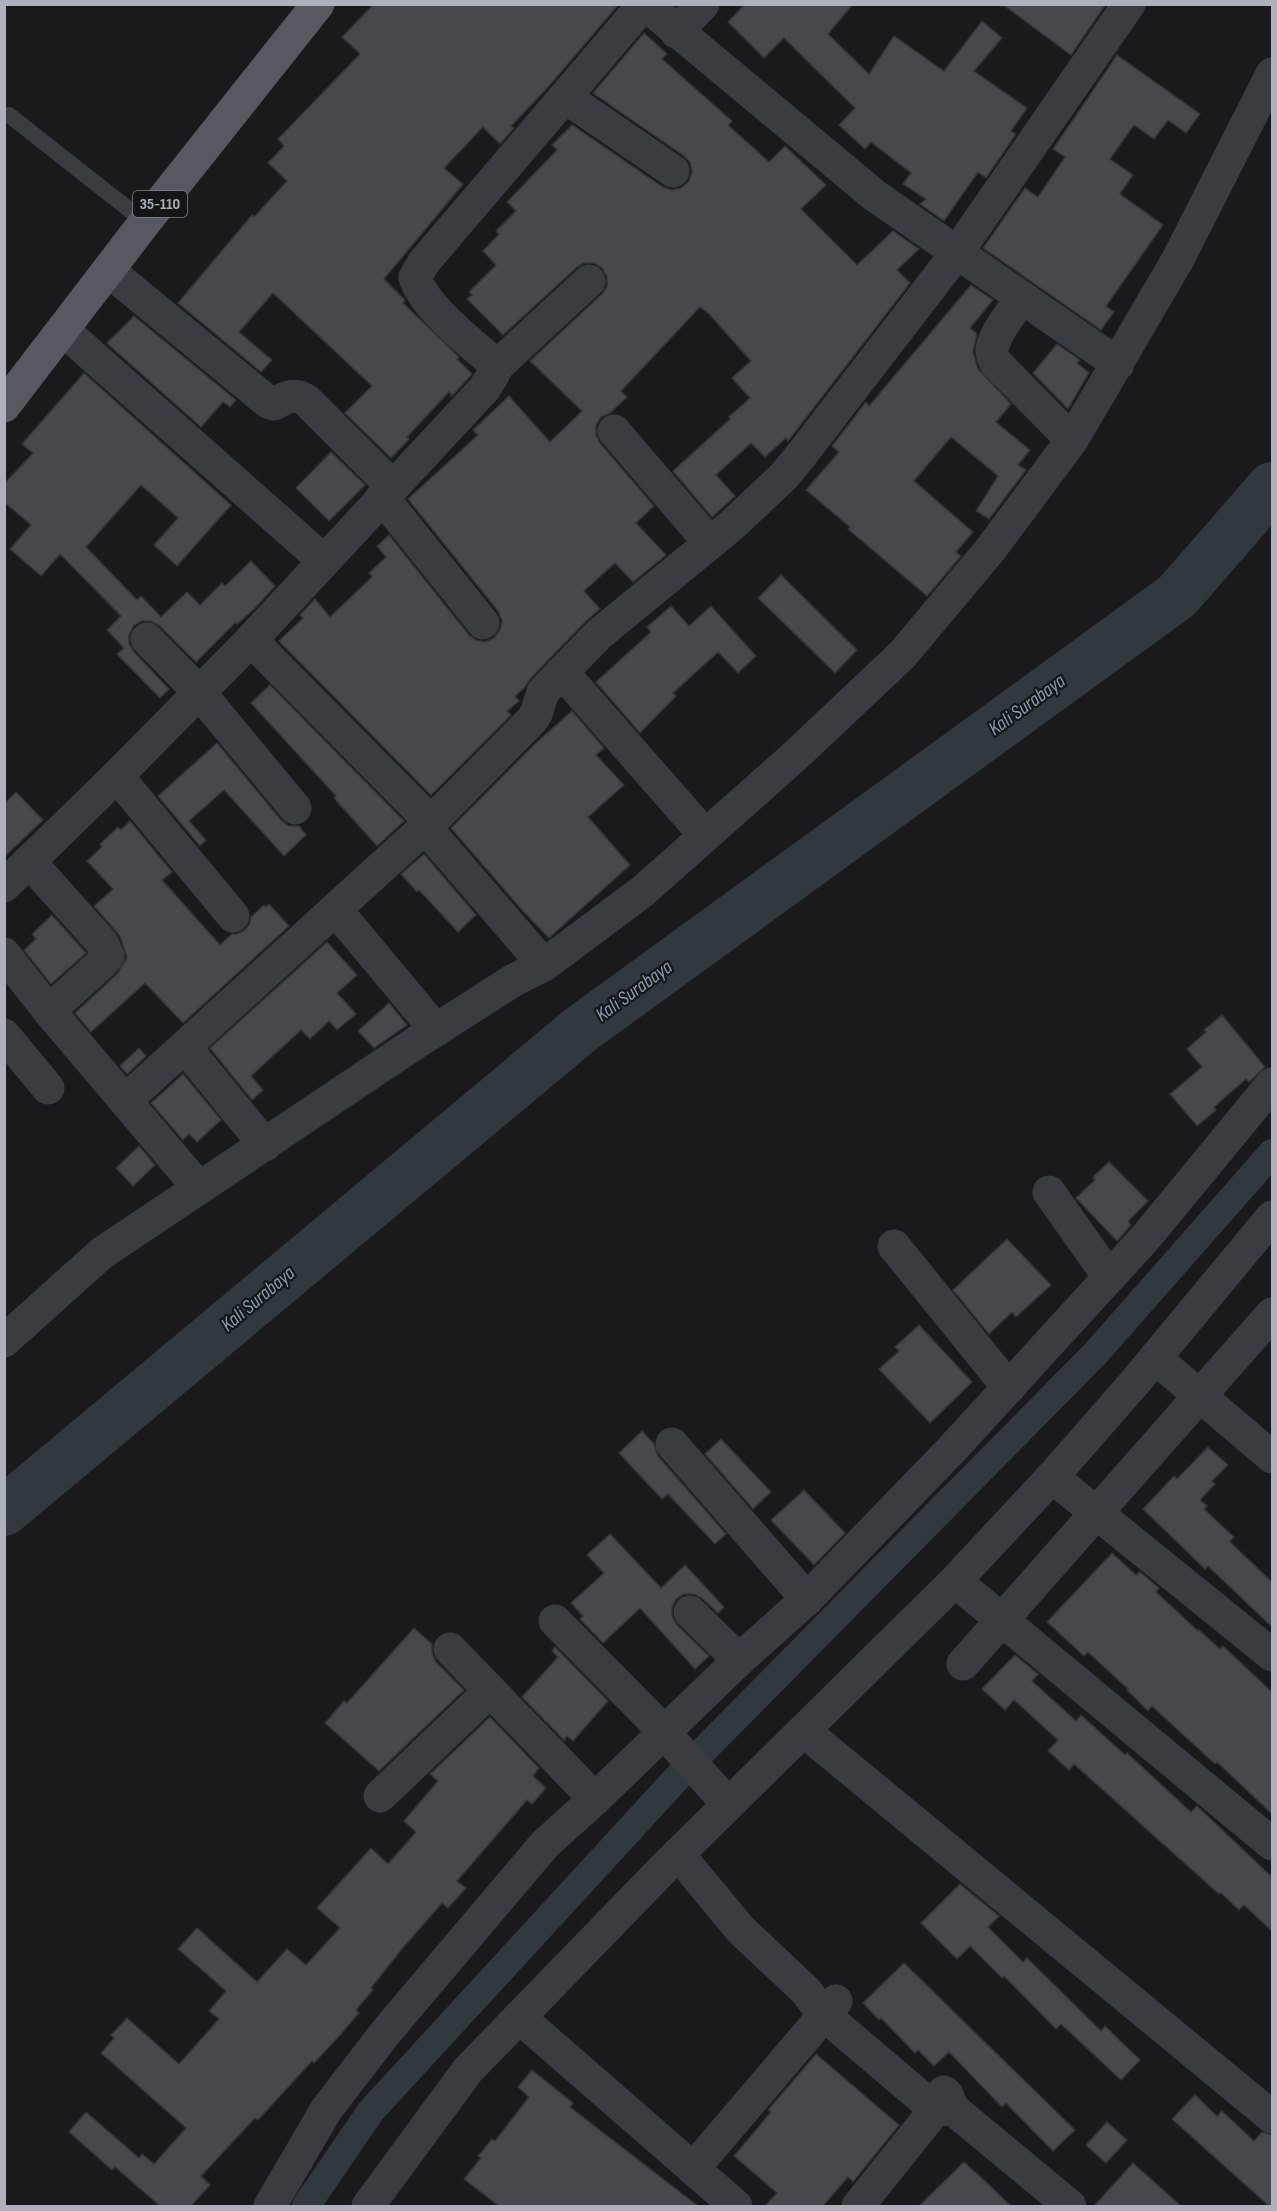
<svg xmlns="http://www.w3.org/2000/svg" width="1277" height="2211" font-family="'Sofia Sans Condensed',sans-serif">
  <rect width="100%" height="100%" fill="#1a1a1c"/>
  <g fill="none" stroke-linecap="round" stroke-linejoin="round">
    <path stroke="#31393f" stroke-width="28" d="M306,2206L371,2111L689,1765L1095,1354L1272,1153"/>
    <path stroke="#31393f" stroke-width="50" d="M4,1511L580,1030L1177,596L1272,487"/>
  </g>
  <g fill="#47474c" stroke="#343438" stroke-width="1.5">
    <path d="M374,4H619L549,86L511,126L514,128L500,144L483,127L444,168L463,184L384,279L405,300L403,303L459,357L457,359L472,374L452,396L449,392L407,437L409,439L391,458L345,413L372,386L273,293L239,332L272,360L261,372L178,303L252,215L254,217L287,181L268,163L284,146L278,139L360,54L342,37Z"/>
    <path d="M745,4H853L828,34L869,74L894,36L944,71L982,21L1002,38L974,71L1027,108L1011,131L1016,134L986,178L978,172L944,221L920,204L926,199L903,184L911,173L871,142L865,149L839,125L855,108L784,38L764,58L728,22Z"/>
    <path d="M1002,4H1106L1071,55Z"/>
    <path d="M644,33L667,54L662,59L732,121L728,125L769,162L785,146L826,185L801,209L857,265L893,231L919,249L897,270L910,283L788,441L786,438L765,457L751,443L716,475L735,496L712,517L673,471L730,419L729,417L750,398L732,378L751,361L709,314L700,307L621,391L627,397L610,413L601,417L596,425V435L600,443L654,506L636,523L666,555L633,582L615,563L584,591L600,609L585,622L530,679L525,687L515,696L519,701L507,711L511,715L431,795L279,641L303,618L300,615L315,599L330,617L372,577L369,573L386,557L377,546L389,535L469,635L476,640L485,642L494,638L500,630L502,621L498,611L408,499L478,435L473,430L509,396L550,442L582,411L530,361L602,294L607,286V277L602,268L594,263H584L577,267L503,335L467,299L472,295L469,292L496,265L483,251L499,234L496,231L516,211L507,202L557,150L552,145L572,125L663,187L672,190L681,188L689,181L692,172L690,162L684,156L593,93Z"/>
    <path d="M1117,55L1200,114L1186,133L1168,120L1154,139L1134,125L1110,159L1133,175L1120,194L1163,225L1106,306L1114,312L1101,330L983,248L1025,188L1038,197L1065,157L1053,149Z"/>
    <path d="M971,285L993,300L970,328L977,334L973,352L978,369L1011,404L996,422L1030,450L1018,465L1026,470L989,519L976,511L998,476L951,437L914,481L973,532L956,552L961,556L927,596L848,529L850,527L806,490L839,452L832,446L866,402L869,406Z"/>
    <path d="M134,316L236,400L230,407L223,402L201,427L109,345L107,343Z"/>
    <path d="M1057,344L1080,360L1077,363L1089,373L1068,409L1033,373Z"/>
    <path d="M84,373L231,505L177,566L154,545L178,518L141,485L86,547L137,600L141,596L161,617L187,592L200,605L222,583L225,586L251,561L275,586L255,608L237,624L235,623L196,662L160,626L151,621H142L134,625L129,635V644L134,652L169,689L160,698L117,654L124,648L107,630L121,616L60,554L41,576L10,549L31,525L4,502V484L33,453L22,444Z"/>
    <path d="M331,452L365,485L329,521L296,488Z"/>
    <path d="M781,575L857,650L835,673L758,598Z"/>
    <path d="M671,606L689,626L711,606L756,656L738,673L718,652L673,693L676,696L640,733L596,682L651,632L647,627Z"/>
    <path d="M270,685L404,821L377,846L334,798L336,796L251,703Z"/>
    <path d="M572,711L604,748L596,755L624,785L588,817L630,865L549,938L522,910L451,828L536,743Z"/>
    <path d="M217,743L281,820L289,826H299L306,835L284,856L224,790L189,821L206,840L200,846L158,796Z"/>
    <path d="M16,792L43,820L4,857V804Z"/>
    <path d="M130,821L172,872L162,880L220,945L232,934H237L245,930L250,923L251,917L264,905L266,907L269,904L289,926L183,1023L145,983L91,1032L75,1013L117,974L127,958L120,936L94,906L113,889L87,861L102,847L100,844L118,827L121,830Z"/>
    <path d="M424,854L476,915L458,932L419,890L417,892L401,874Z"/>
    <path d="M52,915L86,953L51,984L24,950L36,939L32,934Z"/>
    <path d="M327,942L357,975L337,993L356,1014L337,1030L329,1021L310,1039L301,1030L251,1076L263,1090L252,1100L210,1048Z"/>
    <path d="M389,1003L407,1025L374,1048L358,1031Z"/>
    <path d="M1222,1015L1265,1067L1249,1082L1246,1079L1214,1107L1216,1110L1197,1126L1170,1094L1202,1067L1187,1049L1206,1032L1204,1030Z"/>
    <path d="M139,1048L146,1056L127,1074L120,1066Z"/>
    <path d="M183,1074L221,1120L197,1142L189,1134L183,1140L151,1103Z"/>
    <path d="M139,1146L155,1165L133,1186L116,1168Z"/>
    <path d="M1109,1162L1148,1201L1128,1221L1131,1225L1117,1241L1076,1198L1095,1180L1093,1177Z"/>
    <path d="M1007,1239L1051,1285L1016,1317L1012,1312L989,1334L953,1290Z"/>
    <path d="M919,1325L972,1382L930,1423L879,1369L899,1351L895,1347Z"/>
    <path d="M642,1431L654,1444L658,1456L726,1534L715,1544L668,1494L662,1499L619,1453Z"/>
    <path d="M721,1439L771,1492L753,1509L705,1454Z"/>
    <path d="M1208,1447L1228,1465L1212,1481L1215,1484L1200,1500L1207,1506L1204,1509L1234,1537L1230,1542L1272,1582V1627L1208,1566L1205,1569L1143,1509L1174,1476L1177,1479Z"/>
    <path d="M804,1490L845,1533L814,1565L771,1520Z"/>
    <path d="M610,1534L661,1588L685,1565L724,1607L718,1613L703,1599L694,1594H684L676,1599L672,1607V1616L677,1625L709,1656L695,1669L640,1608L603,1643L580,1619L583,1616L571,1603L604,1573L587,1555Z"/>
    <path d="M1112,1553L1136,1575L1140,1572L1159,1588L1156,1592L1198,1631L1199,1630L1220,1649L1223,1646L1272,1692V1814L1217,1762L1215,1764L1152,1706L1148,1711L1127,1690L1128,1689L1088,1652L1084,1656L1047,1622Z"/>
    <path d="M414,1628L432,1644V1653L436,1662L464,1690L379,1771L325,1723L344,1701L347,1703Z"/>
    <path d="M555,1647L608,1701L573,1741L567,1736L564,1740L522,1697L558,1657L552,1651Z"/>
    <path d="M1015,1655L1038,1674L1032,1681L1076,1721L1081,1715L1125,1755L1127,1753L1191,1812L1197,1806L1272,1877V1931L1244,1905L1239,1910L1221,1893L1219,1894L1074,1764L1069,1770L1048,1751L1058,1740L1014,1700L1005,1710L982,1689Z"/>
    <path d="M490,1717L539,1768L533,1776L546,1788L532,1804L527,1800L457,1881L466,1888L448,1908L442,1903L401,1950L371,1988L373,1990L356,2010L359,2013L341,2034L314,2063L312,2061L258,2120L255,2118L201,2176L210,2185L191,2206H160L115,2167L112,2170L69,2132L86,2112L139,2158L142,2154L154,2164L186,2128L101,2053L114,2038L111,2035L127,2018L179,2064L219,2019L209,2011L226,1991L178,1949L197,1928L257,1982L287,1949L306,1965L340,1928L317,1908L371,1848L388,1864L416,1832L404,1821L438,1781L430,1774Z"/>
    <path d="M960,1884L999,1916L988,1927L1023,1962L1027,1958L1101,2031L1105,2026L1140,2060L1121,2080L1061,2024L1056,2029L1004,1976L1002,1978L970,1946L957,1959L921,1923Z"/>
    <path d="M904,1963L1075,2130L1053,2151L1006,2103L1002,2107L949,2052L934,2066L918,2050L915,2053L881,2018L879,2020L863,2003Z"/>
    <path d="M816,2054L899,2125L853,2182L848,2177L823,2206H765L777,2193L734,2156L771,2112L768,2110Z"/>
    <path d="M532,2070L573,2103L570,2107L698,2206H499L464,2179L481,2158L478,2156L492,2139L495,2141L529,2097L518,2087Z"/>
    <path d="M1195,2095L1217,2116L1222,2111L1254,2141L1262,2132L1272,2135V2206H1269L1172,2119Z"/>
    <path d="M1107,2122L1127,2140L1106,2163L1086,2145Z"/>
    <path d="M964,2162L985,2181L1011,2206H919Z"/>
    <path d="M1133,2163L1181,2206H1094Z"/>
  </g>
  <g fill="none" stroke-linecap="round" stroke-linejoin="round">
    <path stroke="#3b3c41" stroke-width="16" d="M9,115L145,222"/>
    <g stroke="#3b3c41" stroke-width="33">
      <path d="M645,4L874,195L1118,364"/>
      <path d="M676,32L703,4"/>
      <path d="M565,97L673,171"/>
      <path d="M109,271L268,402L274,404C286,397 295,392 307,401L392,486"/>
      <path d="M1021,298C1012,313 995,332 992,349C991,355 994,359 996,363L1072,440"/>
      <path d="M63,330L323,560"/>
      <path d="M495,368L589,281"/>
      <path d="M614,431L710,543"/>
      <path d="M382,497L483,623"/>
      <path d="M147,639L199,692L295,808"/>
      <path d="M251,640L431,822"/>
      <path d="M562,672L705,835"/>
      <path d="M117,776L233,916"/>
      <path d="M425,827L544,965"/>
      <path d="M4,886L117,776L251,640L485,388L494,373V363C472,344 422,305 415,277L424,262L644,4"/>
      <path d="M336,910L436,1030"/>
      <path d="M4,954L49,1011L103,962L108,956L103,944L29,861"/>
      <path d="M49,1011L199,1188"/>
      <path d="M4,1035L48,1088"/>
      <path d="M185,1047L265,1145"/>
      <path d="M125,1101L431,822L531,721L536,714L543,692L598,635L732,525L784,476L802,454L956,254L1129,4"/>
      <path d="M1049,1192L1109,1277"/>
      <path d="M894,1246L1009,1388"/>
      <path d="M4,1341L102,1253L417,1042L514,980L544,965L643,891L796,755L902,655L990,550L1072,440L1177,261L1272,74"/>
      <path d="M1155,1358L1272,1457"/>
      <path d="M672,1444L807,1599"/>
      <path d="M1052,1477L1272,1655"/>
      <path d="M955,1581L1272,1844"/>
      <path d="M690,1612L739,1660"/>
      <path d="M555,1621L650,1717L728,1804"/>
      <path d="M450,1649L595,1799"/>
      <path d="M963,1664L1272,1314"/>
      <path d="M804,1731L1272,2117"/>
      <path d="M380,1796L490,1691"/>
      <path d="M678,1854L741,1930L806,1991L823,2014L936,2110L953,2109"/>
      <path d="M519,2017L736,2206"/>
      <path d="M944,2092L947,2095L953,2109L1070,2206"/>
      <path d="M693,2169L836,2001"/>
      <path d="M270,2206L326,2110L386,2032L545,1844L595,1799L739,1660L807,1599L953,1448L1146,1237L1272,1084"/>
      <path d="M368,2206L468,2070L664,1868L955,1581L1052,1477L1136,1381L1272,1217"/>
      <path d="M858,2206L947,2095"/>
    </g>
    <path stroke="#585960" stroke-width="33" d="M4,406L145,222L318,4"/>
  </g>
  <g text-anchor="middle" dominant-baseline="central" stroke-width="4.5" stroke-linejoin="round" paint-order="stroke">
    <rect fill="#151517" stroke="#80828a" stroke-width="1.5" x="133" y="191" width="54" height="26" rx="4.5"/>
    <g font-size="16" font-weight="bold" fill="#aeb1bb">
      <text x="160" y="204">35-110</text>
    </g>
    <g font-size="20" font-style="italic" fill="#889eb2" stroke="#151517">
      <text transform="translate(1027 705) rotate(-36)">Kali Surabaya</text>
      <text transform="translate(634 991) rotate(-36)">Kali Surabaya</text>
      <text transform="translate(258 1299) rotate(-40)">Kali Surabaya</text>
    </g>
  </g>
  <rect width="1277" height="2211" fill="none" stroke="#aeb1bb" stroke-width="12"/>
</svg>
